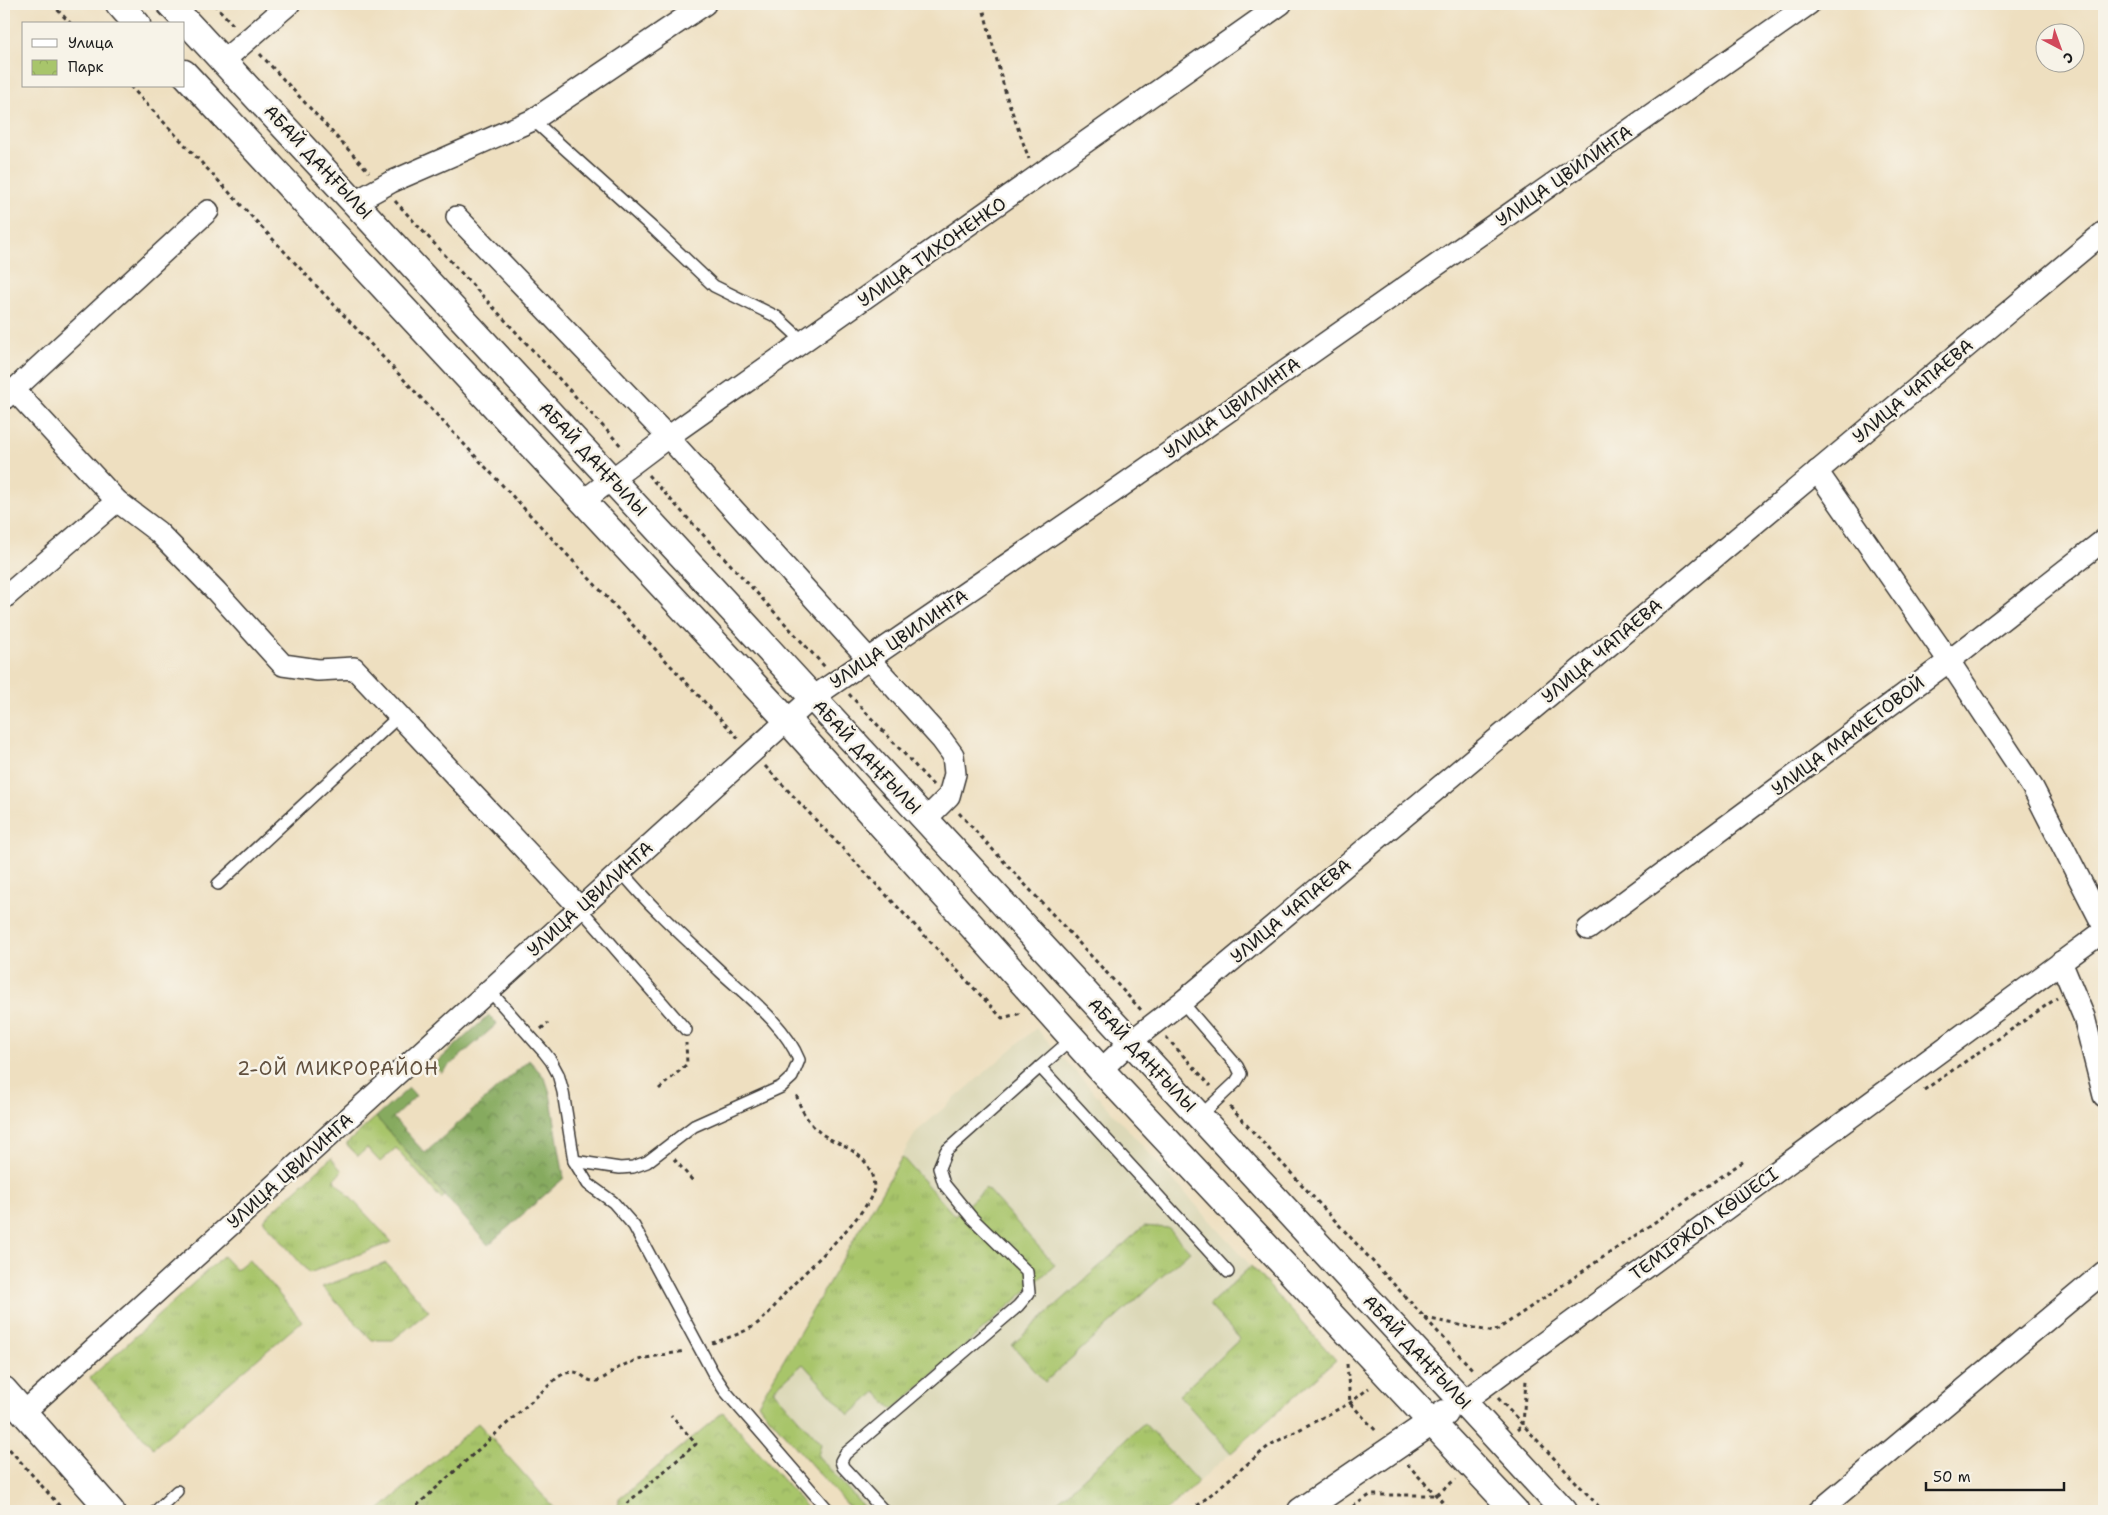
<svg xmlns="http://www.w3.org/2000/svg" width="2108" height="1515" font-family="'Shantell Sans',sans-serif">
  <defs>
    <pattern id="grass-tufts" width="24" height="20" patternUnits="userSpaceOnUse" patternTransform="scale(1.25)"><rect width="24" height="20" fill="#a8c56b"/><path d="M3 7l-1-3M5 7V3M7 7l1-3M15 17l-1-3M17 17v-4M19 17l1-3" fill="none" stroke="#90a95c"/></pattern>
    <pattern id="forest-crowns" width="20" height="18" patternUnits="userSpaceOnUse" patternTransform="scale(1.25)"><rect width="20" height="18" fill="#86aa5f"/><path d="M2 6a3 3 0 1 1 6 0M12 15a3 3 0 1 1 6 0" fill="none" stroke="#6d8a4e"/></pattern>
    <pattern id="park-crowns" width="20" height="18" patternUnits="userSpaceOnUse" patternTransform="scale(1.25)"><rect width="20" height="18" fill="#a8c56b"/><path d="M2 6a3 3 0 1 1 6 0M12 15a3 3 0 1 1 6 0" fill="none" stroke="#90a95c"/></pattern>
  </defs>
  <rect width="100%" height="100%" fill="#f7f3e8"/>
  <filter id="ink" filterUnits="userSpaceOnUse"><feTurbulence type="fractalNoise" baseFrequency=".02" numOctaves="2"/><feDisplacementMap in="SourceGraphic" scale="10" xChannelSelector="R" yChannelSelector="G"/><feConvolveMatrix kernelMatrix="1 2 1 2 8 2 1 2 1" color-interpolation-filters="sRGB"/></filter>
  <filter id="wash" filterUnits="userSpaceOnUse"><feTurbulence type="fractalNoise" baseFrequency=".0096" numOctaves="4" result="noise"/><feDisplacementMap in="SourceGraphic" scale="20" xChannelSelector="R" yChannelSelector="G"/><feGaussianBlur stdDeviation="1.12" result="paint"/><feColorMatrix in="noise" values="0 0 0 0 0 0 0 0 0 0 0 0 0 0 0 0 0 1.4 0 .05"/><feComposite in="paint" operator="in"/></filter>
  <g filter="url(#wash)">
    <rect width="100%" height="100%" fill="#eedfc0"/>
    <path fill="#dcd8b8" d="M1036,1028L1336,1360L1165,1511H852L758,1404L916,1132Z"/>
    <g fill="url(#grass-tufts)" stroke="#627044">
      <path d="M376,1117L445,1196L441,1199L396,1148L380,1162L367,1148L358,1156L346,1144Z"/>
      <path d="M902,1157L955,1216L986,1188L1055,1265L893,1410L876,1392L849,1415L803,1364L773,1390L821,1444L818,1456L867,1511H852L758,1404Z"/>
      <path d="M331,1158L342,1171L334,1180L392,1242L309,1273L263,1220Z"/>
      <path d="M1144,1226L1168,1228L1190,1251L1045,1382L1012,1345Z"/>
      <path d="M223,1256L236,1270L249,1259L302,1321L153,1448L90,1378Z"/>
      <path d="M386,1263L429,1311L393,1340H372L322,1287Z"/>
      <path d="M1251,1266L1336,1360L1231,1453L1179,1395L1240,1339L1209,1305Z"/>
      <path d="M478,1423L557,1511H378Z"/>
      <path d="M1144,1423L1198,1482L1165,1511H1047Z"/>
    </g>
    <g fill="url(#forest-crowns)" stroke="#51633e">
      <path d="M489,1015L497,1024L441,1073L434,1065Z"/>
      <path d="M529,1060L545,1078L550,1093L564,1178L488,1245L376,1117L409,1088L416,1096L393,1118L425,1153Z"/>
    </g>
    <path fill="url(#park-crowns)" stroke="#627044" d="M723,1412L810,1511H618L619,1499Z"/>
  </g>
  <g filter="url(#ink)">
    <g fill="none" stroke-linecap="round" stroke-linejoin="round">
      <g stroke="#3c3935" stroke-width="14">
        <g id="service">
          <path d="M533,120L655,230L714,286L777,317L804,342"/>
          <path d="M218,884L399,716"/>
          <path d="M580,908L686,1030"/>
          <path d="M489,990L544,1052L551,1061L558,1074L563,1092L574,1161L588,1184L613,1202L634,1226L713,1373L725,1391L829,1511"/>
          <path d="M1182,1002L1237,1066L1241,1074L1236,1082L1199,1117"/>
          <path d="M1040,1067L1072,1039"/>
          <path d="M574,1161L620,1168L633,1167L647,1162L694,1126L781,1087L792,1077L799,1060C786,1026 747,996 721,972C686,939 651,908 621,871"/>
          <path d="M156,1511L177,1491"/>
          <path d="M884,1511L843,1467L841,1461L845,1454L1018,1306L1029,1293L1027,1272L972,1218L944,1184L939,1168L946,1151L1040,1067L1228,1272"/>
        </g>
      </g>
      <g stroke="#3c3935" stroke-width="24">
        <g id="minor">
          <path d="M223,61L289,4"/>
          <path d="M355,202L391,182L533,120L705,4"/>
          <path d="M457,217L668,437L942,740L953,755L955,774L949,796L926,819"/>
          <path d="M14,390L117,501L158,532L216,591L283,665L318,670L354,668L580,908"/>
          <path d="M4,399L208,211"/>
          <path d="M1817,471L1949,661L2033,788L2104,927"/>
          <path d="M583,501L668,437L1281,4"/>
          <path d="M4,598L117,501"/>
          <path d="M1588,929L1949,661L2104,540"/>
          <path d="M2061,962L2084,1017L2104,1096"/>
          <path d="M1101,1070L1130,1042L1182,1002L2104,232"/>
          <path d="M1463,1402L2104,931"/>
          <path d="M24,1412L812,698L1113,492L1809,4"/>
          <path d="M1819,1511L2104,1272"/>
        </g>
      </g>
      <g stroke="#3c3935" stroke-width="29">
        <g id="tertiary">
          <path d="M119,4L137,24"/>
          <path d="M170,4L611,479L1564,1511"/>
          <path d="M184,73L787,720L1101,1070L1515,1511"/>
          <path d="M4,1390L111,1511"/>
          <path d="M1301,1511L1445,1413"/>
        </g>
      </g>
      <g stroke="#3c3935" stroke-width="3" stroke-dasharray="4 4" stroke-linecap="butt">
        <path d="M52,4L71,24"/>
        <path d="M214,4L235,27"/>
        <path d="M982,4L1006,95L1029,159"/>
        <path d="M260,54L369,172"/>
        <path d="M130,86L740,740"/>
        <path d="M395,201L623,448"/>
        <path d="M648,475L825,667"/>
        <path d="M849,694L933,785"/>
        <path d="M765,766L1002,1018L1022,1013"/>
        <path d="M959,813L1142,1011"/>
        <path d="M541,1029L548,1023"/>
        <path d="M1166,1037L1211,1086"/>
        <path d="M659,1089L687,1064L686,1043"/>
        <path d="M1924,1090L2057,998"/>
        <path d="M1230,1107L1474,1371"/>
        <path d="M674,1159L693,1181"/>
        <path d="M1425,1318L1494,1332L1744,1161"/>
        <path d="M712,1343C727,1338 745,1333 758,1323C770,1314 778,1301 788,1290C806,1270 871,1212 874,1188C874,1185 873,1177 871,1173C863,1150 839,1146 822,1134C809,1125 799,1107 796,1093"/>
        <path d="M1347,1364L1350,1403L1377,1432"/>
        <path d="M1498,1398L1603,1511"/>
        <path d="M1517,1430L1523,1425L1526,1380"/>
        <path d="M4,1443L64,1511"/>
        <path d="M1407,1464L1451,1511"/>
        <path d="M411,1511L558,1377C582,1363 581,1383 597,1381C605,1379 615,1368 624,1365C642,1357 665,1355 684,1351"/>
        <path d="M625,1511L626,1504L696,1444L671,1415"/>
        <path d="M1191,1511L1270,1445L1350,1403L1369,1388"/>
        <path d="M1346,1511L1370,1495H1436L1456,1479"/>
      </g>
      <use href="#service" stroke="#fff" stroke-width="11"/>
      <use href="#minor" stroke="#fff" stroke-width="21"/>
      <use href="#tertiary" stroke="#fff" stroke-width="26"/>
    </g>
  </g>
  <g text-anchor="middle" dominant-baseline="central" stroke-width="5" stroke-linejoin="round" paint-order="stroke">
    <g font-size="18" fill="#1c1c1c" stroke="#f7f3e8">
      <text transform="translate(318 162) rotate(47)">АБАЙ ДАҢҒЫЛЫ</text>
      <text transform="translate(1564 176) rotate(-35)">УЛИЦА ЦВИЛИНГА</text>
      <text transform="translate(932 252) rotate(-35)">УЛИЦА ТИХОНЕНКО</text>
      <text transform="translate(1913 391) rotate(-40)">УЛИЦА ЧАПАЕВА</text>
      <text transform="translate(1232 408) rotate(-35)">УЛИЦА ЦВИЛИНГА</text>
      <text transform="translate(593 459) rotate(47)">АБАЙ ДАҢҒЫЛЫ</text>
      <text transform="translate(899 639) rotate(-34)">УЛИЦА ЦВИЛИНГА</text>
      <text transform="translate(1602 651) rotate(-40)">УЛИЦА ЧАПАЕВА</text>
      <text transform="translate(1848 736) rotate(-37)">УЛИЦА МАМЕТОВОЙ</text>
      <text transform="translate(867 757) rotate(47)">АБАЙ ДАҢҒЫЛЫ</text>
      <text transform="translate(590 899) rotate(-42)">УЛИЦА ЦВИЛИНГА</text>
      <text transform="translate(1291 911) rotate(-40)">УЛИЦА ЧАПАЕВА</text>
      <text transform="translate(1142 1055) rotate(47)">АБАЙ ДАҢҒЫЛЫ</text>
      <text transform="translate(290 1171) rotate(-42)">УЛИЦА ЦВИЛИНГА</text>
      <text transform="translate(1704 1224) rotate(-36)">ТЕМІРЖОЛ КӨШЕСІ</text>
      <text transform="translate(1417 1352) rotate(47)">АБАЙ ДАҢҒЫЛЫ</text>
    </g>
    <g font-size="19" letter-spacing="1" fill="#61503e" stroke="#f7f3e8">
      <text x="338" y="1068">2-ОЙ МИКРОРАЙОН</text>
    </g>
  </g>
  <rect width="2108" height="1515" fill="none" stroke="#f7f3e8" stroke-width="20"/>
  <rect x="22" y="22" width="162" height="65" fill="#f7f3e8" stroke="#9f9d96"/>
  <rect x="32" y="39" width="25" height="8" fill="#ffffff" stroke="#9f9d96"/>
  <text x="68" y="48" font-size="15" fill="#1c1c1c">Улица</text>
  <rect x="32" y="60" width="25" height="15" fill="url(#park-crowns)" stroke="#9f9d96"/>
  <text x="68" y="72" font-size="15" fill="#1c1c1c">Парк</text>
  <g transform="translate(2060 48) rotate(139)"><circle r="24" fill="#f7f3e8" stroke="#9f9d96"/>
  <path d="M0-4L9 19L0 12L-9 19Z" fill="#d1495b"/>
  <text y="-8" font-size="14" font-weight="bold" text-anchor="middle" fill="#1c1c1c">С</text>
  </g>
  <path d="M1926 1482v8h138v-8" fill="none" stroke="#1c1c1c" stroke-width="2.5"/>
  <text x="1933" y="1482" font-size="15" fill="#1c1c1c" stroke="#f7f3e8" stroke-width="4" paint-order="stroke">50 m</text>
</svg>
